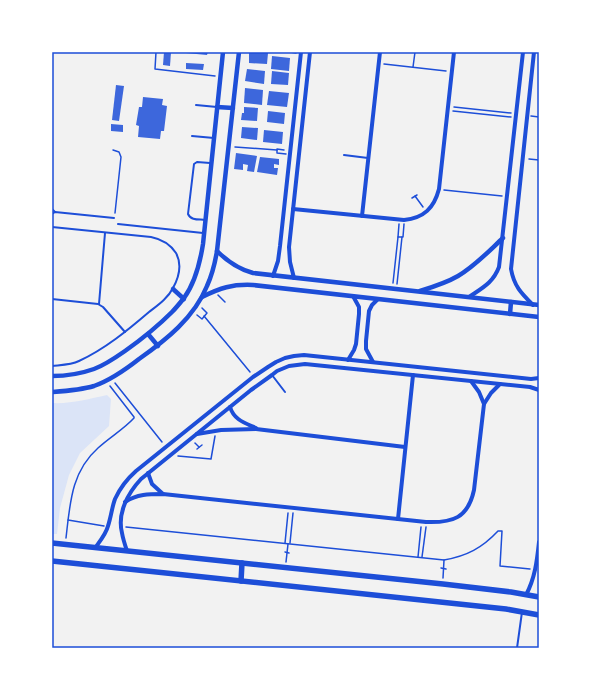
<svg xmlns="http://www.w3.org/2000/svg" width="591" height="700" font-family="'Golos Text',sans-serif">
  <rect width="100%" height="100%" fill="#f2f2f2"/>
  <path fill="#dbe4f7" d="M107,395L111,399L109,426L80,453L69,475L60,508L57,534H52V403C71,404 88,399 107,395Z"/>
  <g fill="#3d67dc">
    <path d="M164,52H171L170,66L163,65Z"/>
    <path d="M186,52H208L207,55L186,53Z"/>
    <path d="M249,52L268,53L267,64L249,63Z"/>
    <path d="M272,56L290,58L289,71L271,69Z"/>
    <path d="M186,63L204,64L203,70L186,69Z"/>
    <path d="M247,69L265,71L264,84L245,81Z"/>
    <path d="M272,71L289,73L288,85L271,84Z"/>
    <path d="M116,85L124,86L119,121L112,120Z"/>
    <path d="M245,88L263,90L262,105L244,103Z"/>
    <path d="M269,91L289,93L287,107L267,105Z"/>
    <path d="M143,97L163,99L162,105L167,106L164,131H161L160,139L138,137L139,126L136,125L139,107H142Z"/>
    <path d="M244,107L258,108L257,121L241,120L242,113H244Z"/>
    <path d="M268,111L285,113L284,124L267,122Z"/>
    <path d="M111,124L123,125V132L111,131Z"/>
    <path d="M242,127L258,128L257,140L241,138Z"/>
    <path d="M264,130L283,132L282,144L263,142Z"/>
    <path d="M236,153L257,156L254,172L247,171L248,165L243,164V170L234,169Z"/>
    <path d="M260,157L279,159V165L274,164V168H278L277,175L257,172Z"/>
  </g>
  <g fill="none" stroke-linecap="round" stroke-linejoin="round">
    <g stroke="#1d4ed8" stroke-width="1.5">
      <path d="M156,52L155,69L215,76"/>
      <path d="M290,52L296,53"/>
      <path d="M384,64L446,71"/>
      <path d="M413,67L415,52"/>
      <path d="M454,107L511,113"/>
      <path d="M453,111L511,117"/>
      <path d="M531,116L539,117"/>
      <path d="M235,147L277,150"/>
      <path d="M113,150L119,152L121,157L115,213"/>
      <path d="M284,150L277,149V153L286,154"/>
      <path d="M529,159L539,160"/>
      <path d="M444,190L502,196"/>
      <path d="M415,196L423,207"/>
      <path d="M412,198L417,195"/>
      <path d="M399,224L398,237H403L404,224"/>
      <path d="M393,283L398,237"/>
      <path d="M397,284L402,237"/>
      <path d="M218,295L225,302"/>
      <path d="M197,315L202,319L207,313L202,308"/>
      <path d="M204,316L250,372"/>
      <path d="M115,383L162,442"/>
      <path d="M195,443L199,447"/>
      <path d="M197,449L202,445"/>
      <path d="M178,456L211,459L215,436"/>
      <path d="M68,520L104,526"/>
      <path d="M126,527L444,560C467,556 482,548 498,531H502L500,566L530,569"/>
      <path d="M66,538C70,504 71,472 98,448C110,437 124,429 134,418V417L110,386"/>
      <path d="M285,543L288,513"/>
      <path d="M290,543L293,513"/>
      <path d="M285,552L289,553"/>
      <path d="M418,557L421,527"/>
      <path d="M422,557L426,527"/>
      <path d="M286,562L288,544"/>
      <path d="M441,568L446,569"/>
      <path d="M443,578L444,560"/>
    </g>
    <g stroke="#1d4ed8" stroke-width="2">
      <path d="M196,105L217,107"/>
      <path d="M192,136L214,138"/>
      <path d="M344,155L368,158"/>
      <path d="M52,209L55,212"/>
      <path d="M52,214L55,212L114,218"/>
      <path d="M205,220C200,219 191,221 188,214L194,164L197,162L210,163"/>
      <path d="M118,224L203,233"/>
      <path d="M52,227L151,237C161,239 170,244 176,253C182,264 179,277 173,288C168,298 158,305 149,312C128,330 105,349 79,361C71,365 61,365 52,366"/>
      <path d="M52,299L98,304L103,307L125,332"/>
      <path d="M99,304L105,233"/>
      <path d="M272,375L285,392"/>
      <path d="M517,648L522,612"/>
    </g>
    <g stroke="#1d4ed8" stroke-width="4">
      <path d="M293,209L404,220C424,218 434,208 439,189L454,52"/>
      <path d="M362,216L380,52"/>
      <path d="M273,276L278,261L280,246L301,52"/>
      <path d="M294,278L290,262L289,247L310,52"/>
      <path d="M469,297C482,288 493,283 499,267L523,52"/>
      <path d="M533,305C521,293 514,286 511,269L534,52"/>
      <path d="M348,360L354,350L356,344L359,314V307L353,296"/>
      <path d="M373,362L366,349V341L369,311L372,305L378,299"/>
      <path d="M484,404L491,393L500,384"/>
      <path d="M230,407C234,420 245,423 256,428"/>
      <path d="M197,434L221,430L256,429L405,447"/>
      <path d="M148,473L152,484L163,494"/>
      <path d="M125,502C137,494 149,494 163,494L426,522C453,523 468,518 474,490L484,404L479,392L471,381"/>
      <path d="M398,519L413,375"/>
      <path d="M95,548C100,541 106,534 108,526C111,517 112,507 115,499C120,488 127,479 136,471L253,377L268,367L276,362L285,358L294,356L304,355L531,379L539,378"/>
      <path d="M127,551C125,545 123,539 122,533C117,513 128,493 141,479L251,390L272,375L277,371L289,366L305,364L530,387L539,390"/>
      <path d="M526,595C535,578 537,561 539,542"/>
    </g>
    <g stroke="#1d4ed8" stroke-width="4.5">
      <path d="M217,107L233,108"/>
      <path d="M217,251C228,262 238,269 253,273L539,305"/>
      <path d="M173,289L184,299"/>
      <path d="M420,291C433,287 446,283 458,276C475,266 489,251 503,238"/>
      <path d="M202,297C220,288 232,284 253,285L539,317"/>
      <path d="M510,314L511,302"/>
      <path d="M148,334L158,346"/>
      <path d="M52,376C66,376 80,374 94,369C105,365 115,358 125,351C142,339 157,327 172,312C176,308 180,303 184,298C195,283 200,263 203,244L223,52"/>
      <path d="M52,392C66,391 81,390 94,386C111,380 125,370 139,359C166,340 194,318 207,286C212,275 215,263 217,251L239,52"/>
    </g>
    <g stroke="#1d4ed8" stroke-width="5.5">
      <path d="M52,543L443,584L511,592L539,597"/>
      <path d="M52,561L506,609L539,615"/>
      <path d="M241,581L242,563"/>
    </g>
  </g>
  <rect width="591" height="700" fill="none" stroke="#ffffff" stroke-width="106"/>
  <rect x="53" y="53" width="485" height="594" fill="none" stroke="#1d4ed8" stroke-width="1.5"/>
</svg>
